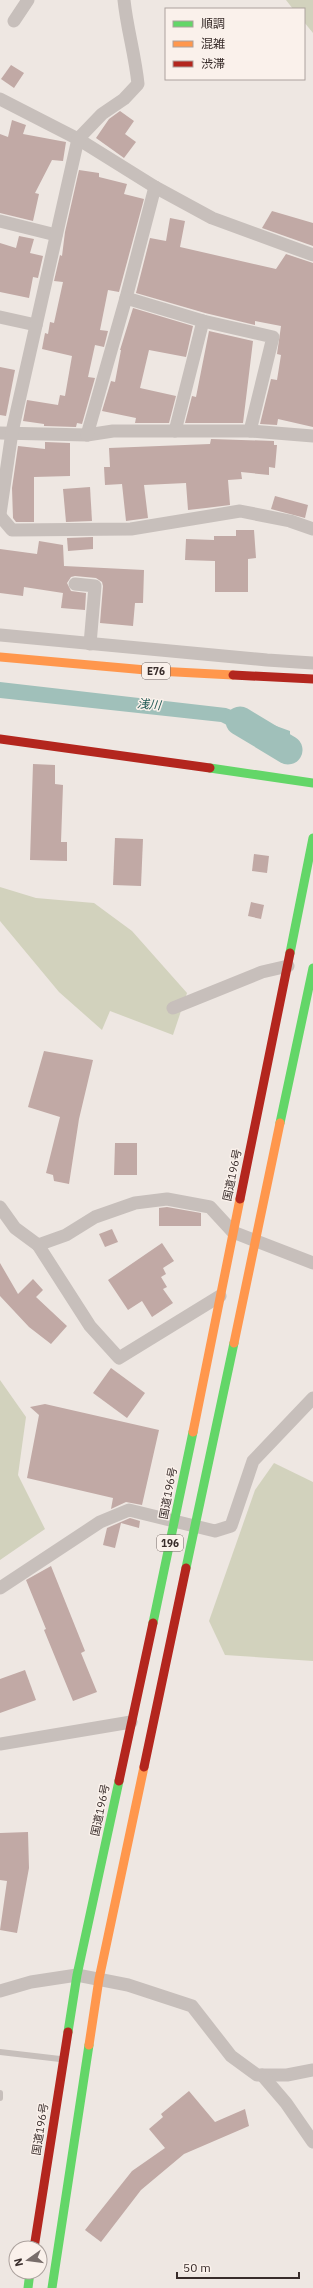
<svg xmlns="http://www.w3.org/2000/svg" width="313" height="2288" font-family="'IBM Plex Sans','Noto Sans JP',sans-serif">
  <rect width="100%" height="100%" fill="#eee7e2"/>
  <g fill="#d2d2bd">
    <path d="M286,0H313V33L304,22V9H293Z"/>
    <path d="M0,887L36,898L94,903L132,931L187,993L173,1035L110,1011L102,1030L59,992L0,921Z"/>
    <path d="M0,1380L26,1417L18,1475L45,1529L0,1560Z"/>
    <path d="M274,1463L313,1482V1661L225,1655L209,1621L255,1490Z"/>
  </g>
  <path fill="#a0c0ba" d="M0,682L226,708L290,731V740L259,741L221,722L0,698Z"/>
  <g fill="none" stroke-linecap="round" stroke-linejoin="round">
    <path stroke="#a0c0ba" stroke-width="29" d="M240,721L288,750"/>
  </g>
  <g fill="#c1a9a5">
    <path d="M11,65L24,73L14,88L1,79Z"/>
    <path d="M120,111L134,121L125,134L136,142L124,158L96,138L109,119Z"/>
    <path d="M12,120L26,125L23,134L66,142L63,161L52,160L35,193L39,194L33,221L0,213V134L8,137Z"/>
    <path d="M79,170L99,173V177L127,184L124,194L144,199L119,292L108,290L100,330L108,331L104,347L95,345L88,377L95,378L82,424L77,423L76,427L44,426V424L23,421L27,400L58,405L60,395L65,396L72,356L42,349L45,333L48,334L50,322L54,323L63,282L54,281L60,255L62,256L65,232Z"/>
    <path d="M272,211L313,223V246L262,228Z"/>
    <path d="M170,218L185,221L180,247L276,269L286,254L313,263V427L278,419L277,425L260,424L271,379L277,380L281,355L277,354L281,326L255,321V325L205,313L136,293L150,238L166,241Z"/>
    <path d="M19,236L34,239L30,253L43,256L38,278L33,277L29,298L0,292V243L16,248Z"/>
    <path d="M133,308L193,326L186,357L149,350L140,388L176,396L169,423H135L136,418L102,411L111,381L115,382L121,350H120Z"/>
    <path d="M209,331L253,341L243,423H185L192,396L196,397Z"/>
    <path d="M0,367L15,370L6,416L0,415Z"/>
    <path d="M211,439L274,441V445H277L275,468L269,467V475L241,472L242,479L228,480L230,505L206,508L188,510L186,483L144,485L148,518L126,521L122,484L105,485L104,467H110L109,448L210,444Z"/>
    <path d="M45,442L70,443V476L34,477V522H16L13,518L12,488L18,446L45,449Z"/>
    <path d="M90,487L92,521L66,522L63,489Z"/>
    <path d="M275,496L308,505L305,518L271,509Z"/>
    <path d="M236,530H254L256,558L248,559V592H215V561L185,560L186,539L214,540V536H236Z"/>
    <path d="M93,537V549L68,551L67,538Z"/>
    <path d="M39,541L63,545L64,566L144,570L143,603H135L133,626L100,623L103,586L102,582L96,578L75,576L71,577L67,583L71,591L86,593L85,610L61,608L63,593L24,587L23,596L0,593V549L37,554Z"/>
    <path d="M33,764L55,765V784L63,785L61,842H67V861L30,860Z"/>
    <path d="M115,838L143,839L141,886L113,885Z"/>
    <path d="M254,854L269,856L267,873L252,871Z"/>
    <path d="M251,902L264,905L261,919L248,916Z"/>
    <path d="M44,1051L93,1060L79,1119L69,1184L54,1181L53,1175L46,1173L60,1117L28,1107Z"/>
    <path d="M115,1143H137V1175H114Z"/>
    <path d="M167,1207L201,1213V1226H159V1208Z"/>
    <path d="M112,1229L118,1242L105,1247L99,1234Z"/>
    <path d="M162,1243L174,1261L163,1268L166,1274L161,1277L167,1287L163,1289L173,1303L152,1317L142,1301L128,1310L108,1280Z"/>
    <path d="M0,1263L18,1294L33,1279L43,1290L36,1297L67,1326L51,1344L29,1327L0,1296Z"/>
    <path d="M111,1368L145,1393L127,1418L93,1393Z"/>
    <path d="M45,1404L159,1430L142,1505L126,1502L111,1509L113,1498L27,1478L39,1415L30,1407Z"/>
    <path d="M130,1518L140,1521L139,1528L121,1523L115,1548L103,1545L107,1528Z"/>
    <path d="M51,1566L85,1651L81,1653L97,1692L73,1701L44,1630L46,1629L26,1580Z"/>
    <path d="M25,1670L36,1700L0,1713V1679Z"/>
    <path d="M28,1832L29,1868L17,1933L0,1930L7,1881L0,1880V1833Z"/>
    <path d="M189,2091L215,2122L245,2109L249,2126L184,2154L141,2190L101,2242L85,2230L132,2171L165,2148L149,2129L163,2117L161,2114Z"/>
  </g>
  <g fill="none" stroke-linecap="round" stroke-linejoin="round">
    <g stroke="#c7bfbb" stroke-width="6">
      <path d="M0,2052L60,2059"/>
      <path d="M0,2093V2098"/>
    </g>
    <g stroke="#c7bfbb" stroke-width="13">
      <path d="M14,21L28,0"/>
      <path d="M0,99L78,139L155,187L212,218L313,255"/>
      <path d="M0,221L56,235"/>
      <path d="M0,317L36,325"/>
      <path d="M175,431L203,321"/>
      <path d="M250,431L313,436"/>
      <path d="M0,433L87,435L113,431H250L273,337L203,321L126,298L155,187"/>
      <path d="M87,435L126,298"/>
      <path d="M0,514L12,432L78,139L102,114L124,99L138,84C135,54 127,29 124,0"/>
      <path d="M0,516L12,530L131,529L240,511L290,521L313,529"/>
      <path d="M75,584L95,586L90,644"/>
      <path d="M0,635L267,660L313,663"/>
      <path d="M173,1008L262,972L288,966"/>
      <path d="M0,1207L15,1228L38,1245L66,1235L95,1217L135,1203L167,1199L210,1207L233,1232L313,1263"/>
      <path d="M38,1245L90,1326L119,1358L220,1296"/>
      <path d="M0,1588L100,1522L129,1510L215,1531L231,1526L253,1461L313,1398"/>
      <path d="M0,1744L131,1722"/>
      <path d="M0,1991L31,1982L77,1975L128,1985L192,2006L231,2056L257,2075H287L313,2070"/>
      <path d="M262,2075L286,2103L313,2142"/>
    </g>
    <g stroke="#63d668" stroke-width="9">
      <path d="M210,768L313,783"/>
      <path d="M290,953L313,838"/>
      <path d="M280,1123L313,968"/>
      <path d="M186,1568L234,1343"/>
      <path d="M153,1623L193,1432"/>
      <path d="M68,2032L77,1975L119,1781"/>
      <path d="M28,2288L30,2272"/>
      <path d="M52,2288L89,2045"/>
    </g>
    <g stroke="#ff974d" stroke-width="9">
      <path d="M0,657L157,671L233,675"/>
      <path d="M234,1343L280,1123"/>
      <path d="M193,1432L240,1199"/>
      <path d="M89,2045L99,1979L144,1767"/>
    </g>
    <g stroke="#b3261e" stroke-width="9">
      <path d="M233,675L313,679"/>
      <path d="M0,739L210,768"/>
      <path d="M240,1199L290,953"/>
      <path d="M144,1767L186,1568"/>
      <path d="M119,1781L153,1623"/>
      <path d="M34,2248L68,2032"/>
    </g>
  </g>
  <g text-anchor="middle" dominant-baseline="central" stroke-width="3" stroke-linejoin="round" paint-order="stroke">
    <g fill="#faf1eb" stroke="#726764" stroke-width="1">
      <rect x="142" y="663" width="28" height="16" rx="3"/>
      <rect x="157" y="1535" width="26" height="16" rx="3"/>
    </g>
    <g font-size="10" font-weight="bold" fill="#382c2a">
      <text x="156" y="671">E76</text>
      <text x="170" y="1543">196</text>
    </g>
    <g font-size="11" fill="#382c2a" stroke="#faf1eb">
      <text transform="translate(232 1175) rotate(-78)">国道196号</text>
      <text transform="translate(168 1493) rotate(-79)">国道196号</text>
      <text transform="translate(100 1810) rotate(-78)">国道196号</text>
      <text transform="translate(40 2129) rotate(-81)">国道196号</text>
    </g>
    <g font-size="12" font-style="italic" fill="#205954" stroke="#faf1eb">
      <text transform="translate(149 704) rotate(5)">浅川</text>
    </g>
  </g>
  <rect x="165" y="8" width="140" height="72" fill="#faf1eb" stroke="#aca29e"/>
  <rect x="173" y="21" width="20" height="6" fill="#63d668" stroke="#aca29e"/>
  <text x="201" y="28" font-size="12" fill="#382c2a">順調</text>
  <rect x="173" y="41" width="20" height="6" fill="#ff974d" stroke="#aca29e"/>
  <text x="201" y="48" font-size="12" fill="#382c2a">混雑</text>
  <rect x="173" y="61" width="20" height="6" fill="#b3261e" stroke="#aca29e"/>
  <text x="201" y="68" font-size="12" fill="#382c2a">渋滞</text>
  <g transform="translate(28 2260) rotate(256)"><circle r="19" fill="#faf1eb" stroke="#aca29e"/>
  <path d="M0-3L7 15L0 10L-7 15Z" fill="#786d6a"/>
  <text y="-6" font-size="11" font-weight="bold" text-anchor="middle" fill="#382c2a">N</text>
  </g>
  <path d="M177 2272v6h122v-6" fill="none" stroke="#382c2a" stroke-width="2"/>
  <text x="183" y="2272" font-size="12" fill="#382c2a" stroke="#faf1eb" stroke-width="3" paint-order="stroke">50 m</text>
</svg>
